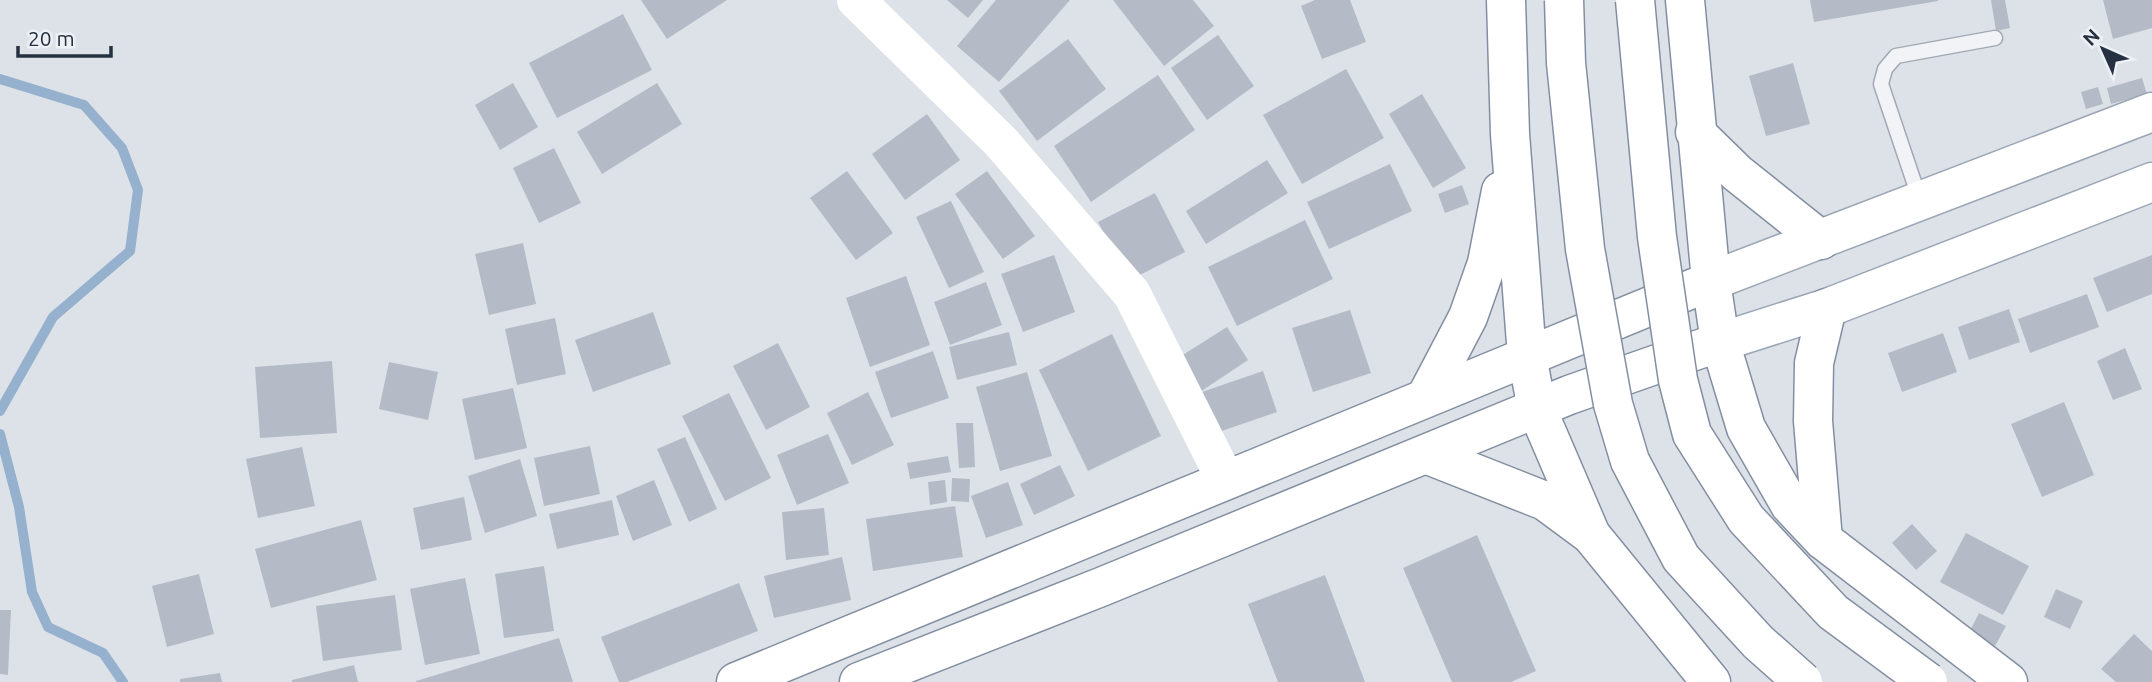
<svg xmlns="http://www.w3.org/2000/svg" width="2152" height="682" font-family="Ubuntu,sans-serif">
  <rect width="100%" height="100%" fill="#dde2e9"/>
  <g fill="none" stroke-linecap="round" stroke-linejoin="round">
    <g stroke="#95b1cd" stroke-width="10">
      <path d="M0,79L84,105L122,148L138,190L130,251L53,317L0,411"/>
      <path d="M0,434L19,507L32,592L48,627L103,653L123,682"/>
    </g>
  </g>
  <g fill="#b4bbc6">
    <path d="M641,0H727L667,39Z"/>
    <path d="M947,0H983L968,18Z"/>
    <path d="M996,0H1070L999,82L957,46Z"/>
    <path d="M1113,0H1193L1214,26L1164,66Z"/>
    <path d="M1315,0H1350L1366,42L1322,59L1301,6Z"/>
    <path d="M1810,0H1938V1L1814,22Z"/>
    <path d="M1991,0H2005L2010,28L1996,31Z"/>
    <path d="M2103,0H2152V28L2113,39Z"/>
    <path d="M623,14L652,70L557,118L529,63Z"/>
    <path d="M1218,35L1254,86L1207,120L1171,68Z"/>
    <path d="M1068,39L1106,89L1037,141L999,91Z"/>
    <path d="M1793,63L1810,124L1766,136L1749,76Z"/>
    <path d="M1346,69L1384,138L1302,184L1263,115Z"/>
    <path d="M1158,75L1195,130L1091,202L1054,146Z"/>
    <path d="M2142,78L2147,94L2111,104L2107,88Z"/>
    <path d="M513,83L538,127L500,150L475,105Z"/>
    <path d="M657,83L682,124L602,174L577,132Z"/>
    <path d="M2098,87L2103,104L2086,109L2081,92Z"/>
    <path d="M1422,94L1466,168L1433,188L1389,114Z"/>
    <path d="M927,114L960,160L905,200L872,154Z"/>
    <path d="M554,148L581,203L539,223L513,168Z"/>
    <path d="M1267,160L1288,193L1206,244L1186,211Z"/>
    <path d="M1390,164L1412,211L1329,249L1307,202Z"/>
    <path d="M847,171L893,233L856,260L810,198Z"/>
    <path d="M987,171L1035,236L1003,259L955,194Z"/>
    <path d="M1462,185L1469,204L1445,213L1438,194Z"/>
    <path d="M1155,193L1185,252L1128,281L1098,222Z"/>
    <path d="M951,201L984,272L949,288L916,217Z"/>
    <path d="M1305,220L1333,279L1237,326L1208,267Z"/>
    <path d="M523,243L536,304L489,315L475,254Z"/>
    <path d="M1054,255L1075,312L1023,332L1001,274Z"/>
    <path d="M2152,255V294L2107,312L2093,278Z"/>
    <path d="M906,276L930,345L870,367L846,298Z"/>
    <path d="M986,282L1002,325L950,345L934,302Z"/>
    <path d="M2087,294L2099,327L2030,353L2018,319Z"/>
    <path d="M2009,309L2020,342L1969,360L1958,327Z"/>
    <path d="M1350,310L1371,373L1313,392L1292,328Z"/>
    <path d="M653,312L671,364L593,392L575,340Z"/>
    <path d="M555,318L566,374L517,385L505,329Z"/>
    <path d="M1227,327L1248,360L1200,392L1178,358Z"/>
    <path d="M1009,332L1017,365L957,380L949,347Z"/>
    <path d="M1943,333L1957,372L1902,392L1888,353Z"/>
    <path d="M1112,334L1161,436L1088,471L1039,370Z"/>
    <path d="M778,343L810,407L766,430L733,366Z"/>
    <path d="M2125,348L2142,389L2113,400L2097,361Z"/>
    <path d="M933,351L949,398L891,418L875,372Z"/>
    <path d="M332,361L337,433L260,438L255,367Z"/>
    <path d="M389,362L438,372L428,420L379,409Z"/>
    <path d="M1263,371L1277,412L1213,434L1199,393Z"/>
    <path d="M1027,372L1052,456L1000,471L976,387Z"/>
    <path d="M513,388L527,448L475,460L462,399Z"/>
    <path d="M868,392L894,445L852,465L827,413Z"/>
    <path d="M729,393L771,478L725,501L682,416Z"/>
    <path d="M2064,402L2094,475L2042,497L2011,424Z"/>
    <path d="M956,423H973L975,467L959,468Z"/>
    <path d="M828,434L849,483L797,505L777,455Z"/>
    <path d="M685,437L717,509L689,522L657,449Z"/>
    <path d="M590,446L600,494L544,506L534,458Z"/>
    <path d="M302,447L315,506L258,518L246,459Z"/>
    <path d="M948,456L951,472L910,479L907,463Z"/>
    <path d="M520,459L537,516L485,533L468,476Z"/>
    <path d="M1060,465L1075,496L1034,515L1020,484Z"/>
    <path d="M952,478L970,479L969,502L951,501Z"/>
    <path d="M654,480L672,525L633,541L616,496Z"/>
    <path d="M945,480L947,502L930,505L928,482Z"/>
    <path d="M1008,482L1023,525L986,538L971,496Z"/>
    <path d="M464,497L472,540L421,550L413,508Z"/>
    <path d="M612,500L619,535L557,549L549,514Z"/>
    <path d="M955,506L963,557L873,571L866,519Z"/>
    <path d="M824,508L829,555L786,560L782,512Z"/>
    <path d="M361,520L377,580L271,608L255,549Z"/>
    <path d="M1912,524L1937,551L1916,570L1892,543Z"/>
    <path d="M1966,533L2029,566L2003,615L1940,582Z"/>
    <path d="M1477,535L1536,671L1511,682H1452L1403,568Z"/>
    <path d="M842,557L851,600L774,618L764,576Z"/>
    <path d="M544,566L554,631L504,638L495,574Z"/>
    <path d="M199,574L214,634L167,647L152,586Z"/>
    <path d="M1325,575L1365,682H1278L1248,604Z"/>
    <path d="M465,578L480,654L425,665L410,589Z"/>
    <path d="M739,583L758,631L627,682H619L601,637Z"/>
    <path d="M2056,589L2083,601L2070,629L2044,617Z"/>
    <path d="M395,595L402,650L323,661L316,606Z"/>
    <path d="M0,610H11L8,675L0,674Z"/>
    <path d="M1979,613L2006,626L1995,646L1969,633Z"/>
    <path d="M2134,634L2152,651V682H2116L2101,669Z"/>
    <path d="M559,638L573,682H416V681Z"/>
    <path d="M354,665L358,682H292V680Z"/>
    <path d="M220,673L222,682H180V679Z"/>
  </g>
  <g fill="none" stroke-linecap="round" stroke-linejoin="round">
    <g stroke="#a2a9b3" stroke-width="17">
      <path id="lane" d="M1920,200L1881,84L1885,69L1896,56L1995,38"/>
    </g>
    <g stroke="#9ca6b6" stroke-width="41">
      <g id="primary">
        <path d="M1711,281L2152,112"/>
        <path d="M1720,342L1827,308L2152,182"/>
      </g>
    </g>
    <g stroke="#838fa1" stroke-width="41">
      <g id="highway">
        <path d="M1506,0L1510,134L1527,356L1537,409L1591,535L1711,682"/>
        <path d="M1685,0L1711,281L1720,342L1746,428L1790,505L1823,540L2008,682"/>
        <path d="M1695,132L1737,173L1821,240"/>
        <path d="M1426,397L1468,317L1487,263L1501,191"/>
        <path d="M1428,455L1545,501L1591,535"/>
        <path d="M1823,540L1813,421L1814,363L1827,308"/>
        <path d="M736,682L1711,281"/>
        <path d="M859,682L1101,587L1569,395L1720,342"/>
      </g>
    </g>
    <use href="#lane" stroke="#f1f3f7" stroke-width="14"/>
    <path stroke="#fff" stroke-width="38" d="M856,0L1001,142L1132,294L1225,479"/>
    <use href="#primary" stroke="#fff" stroke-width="38"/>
    <use href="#highway" stroke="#fff" stroke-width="38"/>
    <g stroke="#838fa1" stroke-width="41" stroke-linecap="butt">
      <g id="highway-bridge">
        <path d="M1564,0L1566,63L1585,249L1613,404L1630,461L1681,558L1758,642L1803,682"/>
        <path d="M1635,0L1657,237L1678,380L1692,434L1746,519L1833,612L1928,682"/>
      </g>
    </g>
    <use href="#highway-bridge" stroke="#fff" stroke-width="38"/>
  </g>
  <g transform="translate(2103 49) rotate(315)" stroke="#edf1f6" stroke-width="5" paint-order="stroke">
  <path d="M0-5L12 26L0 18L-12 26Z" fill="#253041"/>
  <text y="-10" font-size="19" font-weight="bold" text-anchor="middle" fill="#253041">N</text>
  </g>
  <path d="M18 46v10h93v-10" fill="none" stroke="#253041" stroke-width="3.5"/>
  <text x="28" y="46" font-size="21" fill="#253041" stroke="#edf1f6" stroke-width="5" paint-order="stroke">20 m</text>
</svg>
